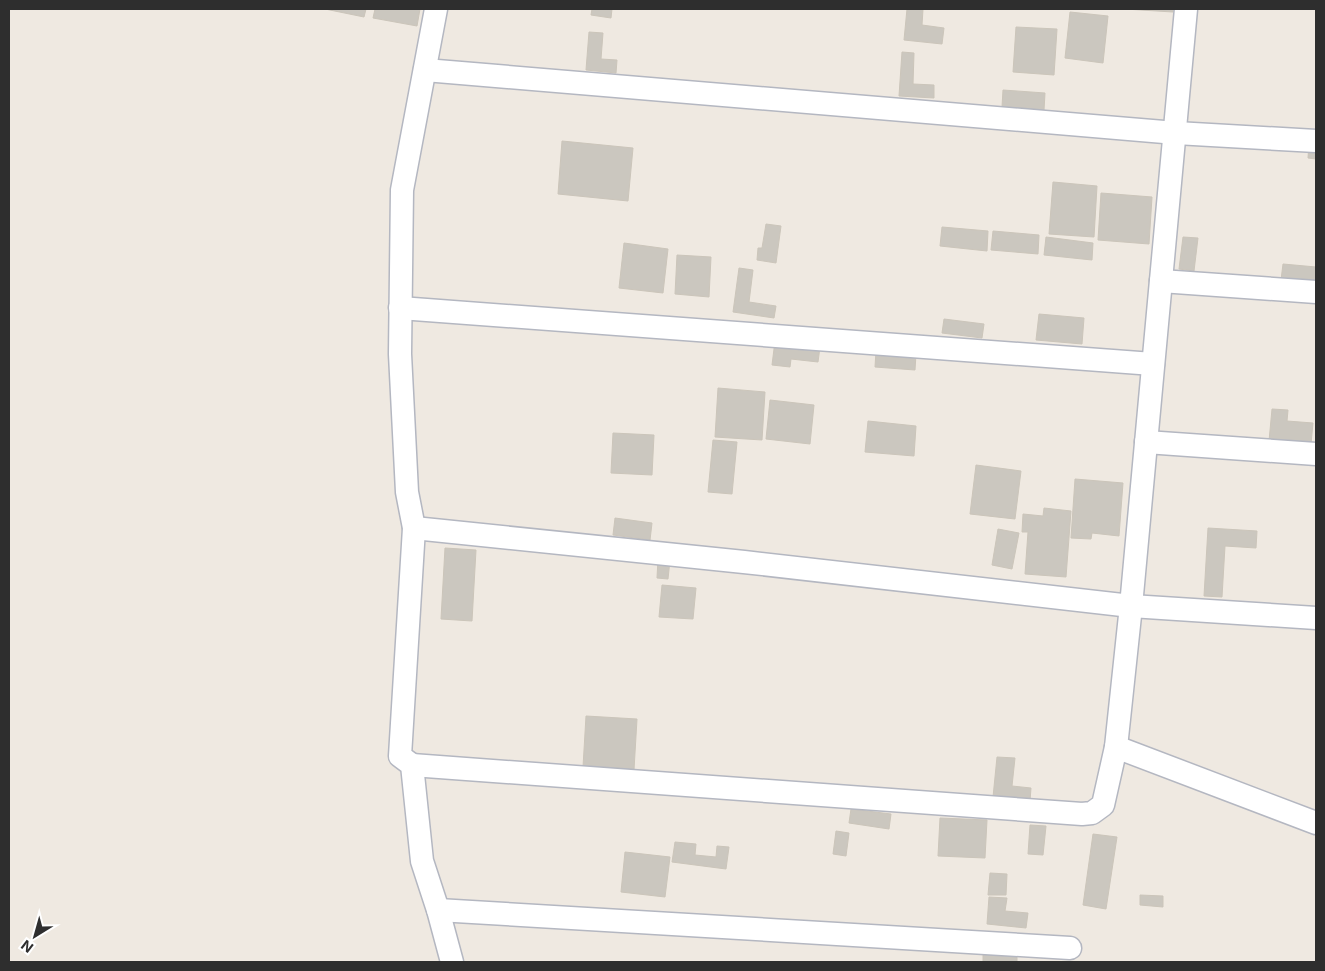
<svg xmlns="http://www.w3.org/2000/svg" width="1325" height="971" font-family="Inter,sans-serif">
  <rect width="100%" height="100%" fill="#efe9e1"/>
  <g fill="#cbc7bf" stroke="#cbc5ba">
    <path d="M325,9H366L364,17Z"/>
    <path d="M375,9H420L417,26L373,18Z"/>
    <path d="M592,9H612L611,18L591,15Z"/>
    <path d="M907,9H923L922,25L944,28L942,44L904,40Z"/>
    <path d="M1125,9H1173V12Z"/>
    <path d="M1070,12L1108,16L1103,63L1065,58Z"/>
    <path d="M1016,27L1057,29L1054,75L1013,72Z"/>
    <path d="M589,32L603,33L601,59L617,60L616,73L586,70Z"/>
    <path d="M902,52L914,53L913,84L934,85V98L899,96Z"/>
    <path d="M1003,90L1045,93L1044,110L1002,107Z"/>
    <path d="M562,141L633,148L628,201L558,194Z"/>
    <path d="M1309,144H1316V159L1308,158Z"/>
    <path d="M1053,182L1097,186L1094,237L1049,234Z"/>
    <path d="M1101,193L1152,197L1149,244L1098,240Z"/>
    <path d="M766,224L781,226L776,263L757,260L758,248H762Z"/>
    <path d="M942,227L988,231L987,251L940,246Z"/>
    <path d="M993,231L1039,235L1038,254L991,250Z"/>
    <path d="M1046,237L1093,243L1092,260L1044,255Z"/>
    <path d="M1183,237L1198,238L1194,271L1179,269Z"/>
    <path d="M624,243L668,249L663,293L619,288Z"/>
    <path d="M677,255L711,257L709,297L675,294Z"/>
    <path d="M1283,264L1316,267V283L1281,280Z"/>
    <path d="M739,268L753,270L749,302L776,306L774,318L733,312Z"/>
    <path d="M1039,314L1084,318L1082,344L1036,340Z"/>
    <path d="M944,319L984,324L982,338L942,333Z"/>
    <path d="M775,341L820,347L818,362L791,359L790,367L772,365Z"/>
    <path d="M876,351L916,354L915,370L875,367Z"/>
    <path d="M718,388L765,392L762,440L715,437Z"/>
    <path d="M770,400L814,405L810,444L766,439Z"/>
    <path d="M1272,409L1288,410L1287,421L1313,423L1311,444L1269,441Z"/>
    <path d="M868,421L916,426L914,456L865,452Z"/>
    <path d="M613,433L654,435L652,475L611,473Z"/>
    <path d="M713,440L737,442L732,494L708,492Z"/>
    <path d="M976,465L1021,471L1015,519L970,514Z"/>
    <path d="M1075,479L1123,483L1119,536L1092,533L1091,539L1071,538Z"/>
    <path d="M1044,508L1071,511L1066,577L1025,574L1028,532H1022L1023,514L1043,516Z"/>
    <path d="M615,518L652,523L650,540L613,535Z"/>
    <path d="M1208,528L1257,531L1256,548L1225,546L1222,597L1204,596Z"/>
    <path d="M998,529L1019,533L1012,569L992,565Z"/>
    <path d="M445,548L476,550L472,621L441,619Z"/>
    <path d="M658,559L670,560L668,579L657,578Z"/>
    <path d="M662,585L696,588L693,619L659,617Z"/>
    <path d="M586,716L637,719L634,770L583,767Z"/>
    <path d="M997,757L1015,758L1012,786L1031,788L1030,801L993,797Z"/>
    <path d="M851,809L891,814L889,829L849,823Z"/>
    <path d="M940,818L987,820L985,858L938,856Z"/>
    <path d="M1030,825L1046,826L1043,855L1028,854Z"/>
    <path d="M836,831L849,833L846,856L833,854Z"/>
    <path d="M1093,834L1117,837L1106,909L1083,905Z"/>
    <path d="M675,842L696,844L695,855L716,857L717,846L729,847L726,869L672,862Z"/>
    <path d="M625,852L670,857L665,897L621,892Z"/>
    <path d="M990,873L1007,874L1006,895H988Z"/>
    <path d="M1140,895L1163,896V907L1140,905Z"/>
    <path d="M989,897L1007,898L1005,911L1028,913L1026,928L987,924Z"/>
    <path d="M983,950L1017,951V962H983Z"/>
  </g>
  <g fill="none" stroke-linecap="round" stroke-linejoin="round">
    <g stroke="#b4b7c1" stroke-width="25">
      <g id="minor">
        <path d="M436,9L402,190L400,354L407,492L414,528L400,756L412,765L422,861L438,910L452,962"/>
        <path d="M425,70L1176,133L1316,141"/>
        <path d="M1161,281L1316,292"/>
        <path d="M400,308L1153,364"/>
        <path d="M1146,442L1316,454"/>
        <path d="M414,528L744,562L1131,606L1316,618"/>
        <path d="M1116,747L1316,823"/>
        <path d="M412,765L1082,814L1092,813L1103,805L1116,747L1131,606L1186,9"/>
        <path d="M438,910L1070,948"/>
      </g>
    </g>
    <use href="#minor" stroke="#fff" stroke-width="22"/>
  </g>
  <rect width="1325" height="971" fill="none" stroke="#2e2e2e" stroke-width="20"/>
  <g transform="translate(35 936) rotate(217)" stroke="#ffffff" stroke-width="4" paint-order="stroke">
  <path d="M0-4L9 19L0 12L-9 19Z" fill="#2e2e2e"/>
  <text y="-8" font-size="14" font-weight="bold" text-anchor="middle" fill="#2e2e2e">N</text>
  </g>
</svg>
